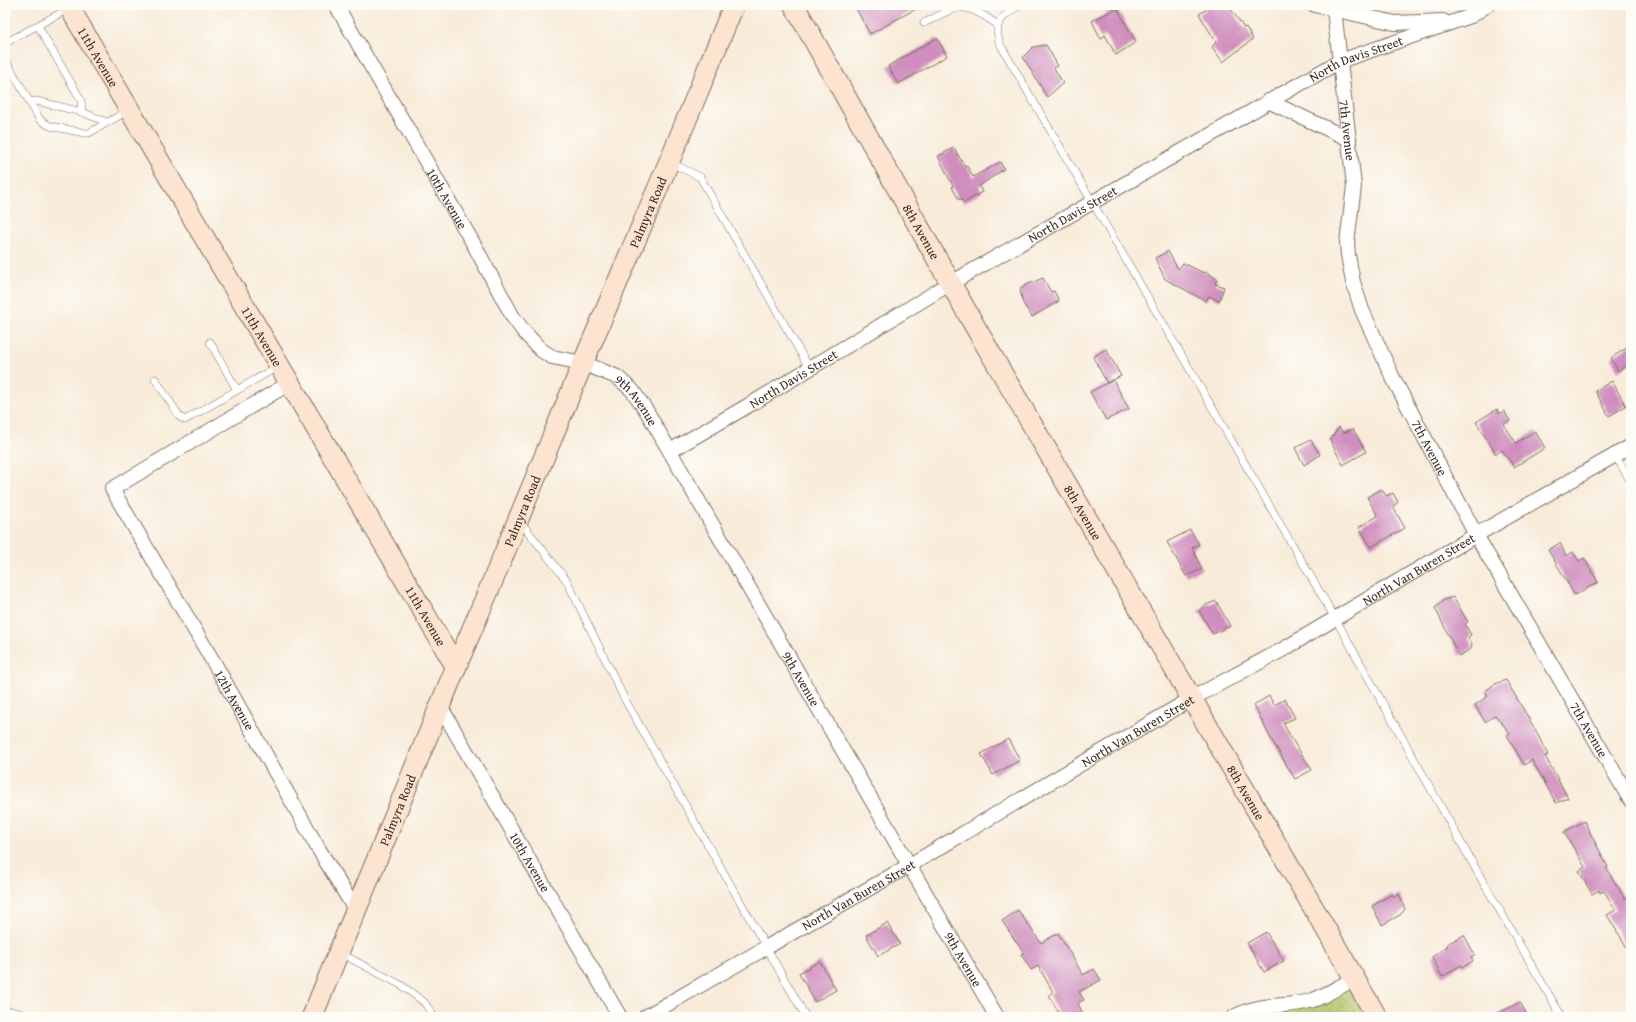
<svg xmlns="http://www.w3.org/2000/svg" width="1636" height="1022" font-family="'Gentium Book Plus',serif">
  <defs>
    <pattern id="park-dots" width="8" height="8" patternUnits="userSpaceOnUse"><rect width="8" height="8" fill="#afc164"/><path d="M2 2h.1M6 6h.1" fill="none" stroke="#909d52" stroke-width="1.8" stroke-linecap="round"/></pattern>
  </defs>
  <rect width="100%" height="100%" fill="#fdfcf7"/>
  <filter id="ink" filterUnits="userSpaceOnUse"><feTurbulence type="fractalNoise" baseFrequency=".025" numOctaves="2"/><feDisplacementMap in="SourceGraphic" scale="8" xChannelSelector="R" yChannelSelector="G"/><feConvolveMatrix kernelMatrix="1 2 1 2 8 2 1 2 1" color-interpolation-filters="sRGB"/></filter>
  <filter id="wash" filterUnits="userSpaceOnUse"><feTurbulence type="fractalNoise" baseFrequency=".012" numOctaves="4" result="noise"/><feDisplacementMap in="SourceGraphic" scale="16" xChannelSelector="R" yChannelSelector="G"/><feGaussianBlur stdDeviation="0.9" result="paint"/><feColorMatrix in="noise" values="0 0 0 0 0 0 0 0 0 0 0 0 0 0 0 0 0 1.4 0 .05"/><feComposite in="paint" operator="in"/></filter>
  <g filter="url(#wash)">
    <rect width="100%" height="100%" fill="#f8ebd9"/>
    <path fill="url(#park-dots)" stroke="#757641" d="M1354,981L1375,1017H1238Z"/>
    <g id="blocks">
      <g fill="#cf8ebd">
        <path d="M854,5H923L870,34Z"/>
        <path d="M1213,5H1228L1244,28L1246,27L1253,39L1223,62L1212,47L1216,42L1199,14Z"/>
        <path d="M1117,8L1136,42L1116,55L1105,35L1101,39L1092,21Z"/>
        <path d="M937,38L947,56L898,84L888,66Z"/>
        <path d="M1046,45L1058,66L1054,68L1063,83L1047,97L1023,57L1033,47Z"/>
        <path d="M954,148L965,167L967,166L973,177L1000,162L1004,169L979,186L982,192L964,203L961,198L959,200L952,187L953,186L938,156Z"/>
        <path d="M1168,251L1178,269L1183,263L1204,273L1206,272L1217,279L1215,284L1224,287L1219,301L1209,296L1206,301L1165,279L1155,258Z"/>
        <path d="M1043,278L1051,292L1054,291L1059,301L1032,317L1023,303L1020,290L1026,285Z"/>
        <path d="M1631,345V363L1618,371L1611,358Z"/>
        <path d="M1106,349L1121,376L1107,383L1093,357Z"/>
        <path d="M1113,380L1129,409L1106,420L1090,392Z"/>
        <path d="M1612,381L1626,406L1609,416L1595,391Z"/>
        <path d="M1497,409L1499,414L1504,411L1510,421L1504,424L1516,443L1535,431L1545,448L1514,467L1502,450L1496,454L1476,422Z"/>
        <path d="M1339,427L1343,433L1353,429L1366,452L1343,465L1330,440Z"/>
        <path d="M1311,440L1320,455L1304,465L1295,448Z"/>
        <path d="M1382,489L1386,496L1393,493L1398,502L1393,507L1405,528L1371,547L1359,527L1378,516L1367,497Z"/>
        <path d="M1190,530L1199,544L1192,548L1202,569L1186,576L1167,542Z"/>
        <path d="M1560,543L1566,556L1573,552L1579,561L1584,558L1598,582L1575,595L1548,550Z"/>
        <path d="M1453,597L1468,622L1465,624L1471,635L1468,638L1472,645L1471,649L1459,656L1435,608L1444,600Z"/>
        <path d="M1216,601L1230,626L1213,634L1199,611L1206,605Z"/>
        <path d="M1506,680L1532,724L1548,755L1545,756L1568,798L1556,803L1532,760L1524,765L1507,735L1510,733L1495,715L1485,722L1475,705L1488,696L1485,691L1495,684Z"/>
        <path d="M1269,696L1274,705L1285,699L1295,718L1283,723L1293,741L1312,770L1295,779L1270,737L1254,705Z"/>
        <path d="M1008,739L1020,760L993,775L981,754Z"/>
        <path d="M1584,821L1608,867L1606,868L1625,899L1631,895V954L1607,915L1616,910L1604,891L1600,893L1599,890L1592,894L1579,871L1585,867L1564,832Z"/>
        <path d="M1392,894L1394,897L1399,894L1405,909L1400,915L1382,925L1372,906Z"/>
        <path d="M1018,910L1041,943L1058,933L1083,975L1094,969L1101,980L1079,992L1084,1000L1078,1003L1084,1017H1061L1049,995L1053,992L1038,966L1031,970L1021,954L1024,953L1002,921Z"/>
        <path d="M887,923L900,944L878,956L866,935Z"/>
        <path d="M1266,932L1284,961L1264,972L1247,943Z"/>
        <path d="M1464,935L1475,955L1471,958L1473,961L1463,967L1461,965L1442,977L1432,957L1448,946L1447,944Z"/>
        <path d="M820,961L836,990L815,1002L799,973Z"/>
        <path d="M1520,1002L1528,1017H1492Z"/>
      </g>
    </g>
  </g>
  <g filter="url(#ink)">
    <use href="#blocks" fill-opacity="0" stroke="#7d6e5f" stroke-width="1"/>
    <g fill="none" stroke-linecap="round" stroke-linejoin="round">
      <g stroke="#7d6e5f" stroke-width="8">
        <g id="lane">
          <path d="M1020,5C1003,16 992,22 1000,44L1335,618L1482,880L1562,1017"/>
          <path d="M924,23C960,5 963,0 998,25"/>
          <path d="M38,26L81,100L82,112L104,121L106,123"/>
          <path d="M5,43L68,9"/>
          <path d="M5,59L40,120L50,126L85,133H89L129,110"/>
          <path d="M29,102L37,101L82,112"/>
          <path d="M671,163L700,177L810,369"/>
          <path d="M210,342L237,390"/>
          <path d="M155,379L180,417L185,420L279,366"/>
          <path d="M1615,455L1631,482"/>
          <path d="M520,521L567,581L624,698L806,1017"/>
          <path d="M340,953L401,985L424,1002L434,1017"/>
          <path d="M5,1010L35,1017"/>
        </g>
      </g>
      <g stroke="#7d6e5f" stroke-width="16">
        <g id="street">
          <path id="s1" d="M336,5L473,243L513,317L525,333L541,350L552,357L583,363L617,377L632,390L646,410L997,1017"/>
          <path d="M1315,5L1395,23L1443,21"/>
          <path id="s2" d="M1334,9L1354,186L1347,243L1348,255L1353,282L1362,310L1392,376L1476,535L1631,801"/>
          <path d="M1268,101L1349,139"/>
          <path id="s3" d="M290,383L112,489L217,668L318,848L356,911"/>
          <path id="s4" d="M670,451L756,401L951,283L1340,61L1471,16L1487,5"/>
          <path id="s5" d="M440,706L620,1017"/>
          <path id="s6" d="M645,1017L910,865L1191,699L1282,650L1476,535L1631,446"/>
          <path d="M1234,1017C1263,1001 1285,1009 1313,1000C1327,995 1341,985 1355,979"/>
        </g>
      </g>
      <g stroke="#7d6e5f" stroke-width="22">
        <g id="secondary">
          <path id="s7" d="M68,5L456,667"/>
          <path id="s8" d="M794,5L977,330L1377,1017"/>
          <path id="s9" d="M312,1017L456,667L499,566L583,363L669,162L734,5"/>
        </g>
      </g>
      <use href="#lane" stroke="#fff" stroke-width="7"/>
      <use href="#street" stroke="#fff" stroke-width="14"/>
      <use href="#secondary" stroke="#fde4d1" stroke-width="20"/>
    </g>
  </g>
  <g text-anchor="middle" dominant-baseline="central" stroke-width="3" stroke-linejoin="round" paint-order="stroke">
    <g font-size="13" fill="#3b2a1e" stroke="#fdfcf7">
      <text stroke="none"><textPath href="#s7" startOffset="60">11th Avenue</textPath></text>
      <text stroke="none"><textPath href="#s4" startOffset="791">North Davis Street</textPath></text>
      <text stroke="none"><textPath href="#s2" startOffset="122">7th Avenue</textPath></text>
      <text stroke="none"><textPath href="#s1" startOffset="223">10th Avenue</textPath></text>
      <text stroke="none"><textPath href="#s9" startOffset="872">Palmyra Road</textPath></text>
      <text stroke="none"><textPath href="#s4" startOffset="467">North Davis Street</textPath></text>
      <text stroke="none"><textPath href="#s8" startOffset="260">8th Avenue</textPath></text>
      <text stroke="none"><textPath href="#s7" startOffset="384">11th Avenue</textPath></text>
      <text stroke="none"><textPath href="#s4" startOffset="143">North Davis Street</textPath></text>
      <text stroke="none"><textPath href="#s1" startOffset="514">9th Avenue</textPath></text>
      <text stroke="none"><textPath href="#s2" startOffset="458">7th Avenue</textPath></text>
      <text stroke="none"><textPath href="#s9" startOffset="548">Palmyra Road</textPath></text>
      <text stroke="none"><textPath href="#s8" startOffset="584">8th Avenue</textPath></text>
      <text stroke="none"><textPath href="#s6" startOffset="894">North Van Buren Street</textPath></text>
      <text stroke="none"><textPath href="#s7" startOffset="708">11th Avenue</textPath></text>
      <text stroke="none"><textPath href="#s1" startOffset="838">9th Avenue</textPath></text>
      <text stroke="none"><textPath href="#s3" startOffset="451">12th Avenue</textPath></text>
      <text stroke="none"><textPath href="#s2" startOffset="782">7th Avenue</textPath></text>
      <text stroke="none"><textPath href="#s6" startOffset="570">North Van Buren Street</textPath></text>
      <text stroke="none"><textPath href="#s8" startOffset="908">8th Avenue</textPath></text>
      <text stroke="none"><textPath href="#s9" startOffset="224">Palmyra Road</textPath></text>
      <text stroke="none"><textPath href="#s5" startOffset="180">10th Avenue</textPath></text>
      <text stroke="none"><textPath href="#s6" startOffset="246">North Van Buren Street</textPath></text>
      <text stroke="none"><textPath href="#s1" startOffset="1162">9th Avenue</textPath></text>
    </g>
  </g>
  <rect width="1636" height="1022" fill="none" stroke="#fdfcf7" stroke-width="20"/>
</svg>
